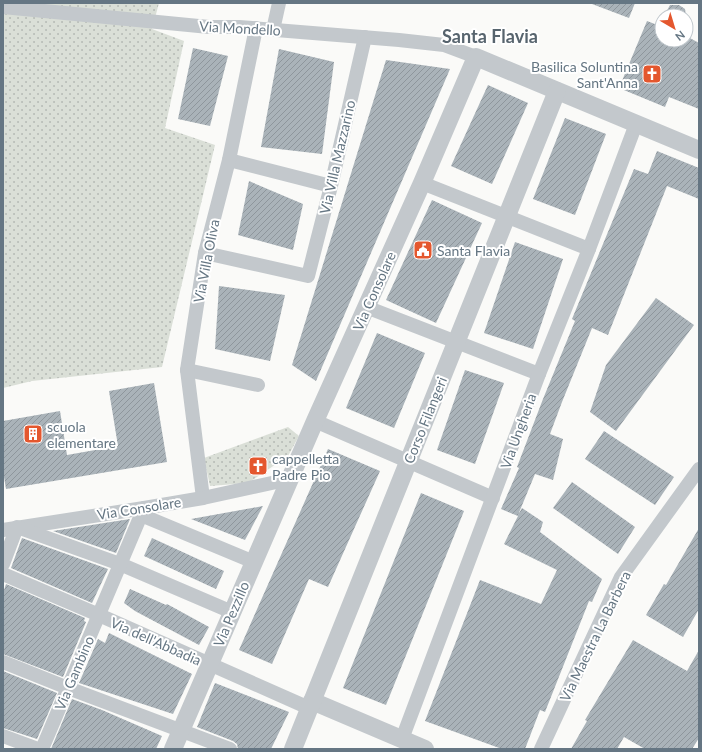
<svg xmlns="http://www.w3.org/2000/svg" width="702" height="752" font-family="Lato,sans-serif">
  <defs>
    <pattern id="grass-dots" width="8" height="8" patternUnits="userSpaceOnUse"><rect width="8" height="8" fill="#dadfd7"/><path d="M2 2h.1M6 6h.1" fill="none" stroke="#b4b9b4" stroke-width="1.8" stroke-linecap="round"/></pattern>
    <pattern id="building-hatch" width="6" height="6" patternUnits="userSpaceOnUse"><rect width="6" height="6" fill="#aab3b9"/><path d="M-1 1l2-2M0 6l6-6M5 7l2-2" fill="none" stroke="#8e969c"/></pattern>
  </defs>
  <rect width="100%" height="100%" fill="#fafaf8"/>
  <g fill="url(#grass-dots)">
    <path d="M3,3H159L152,29L184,41L165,128L215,145L162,367L32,381L3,388Z"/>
    <path d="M288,427L299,436L288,456L248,483L210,486L204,458Z"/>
  </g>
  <g fill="url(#building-hatch)">
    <path d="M592,3H635L629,18L592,4Z"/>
    <path d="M670,5H679L685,9L686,16H664Z"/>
    <path d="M647,21L660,26L662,21V40H686V21L688,37L699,43V109L669,97L665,107L619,88Z"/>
    <path d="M193,48L228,56L210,126L178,119Z"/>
    <path d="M279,49L334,62L322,154L261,147Z"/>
    <path d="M386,60L450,69L316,381L292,365Z"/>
    <path d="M488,85L528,103L492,184L451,166Z"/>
    <path d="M565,118L606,134L575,215L533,199Z"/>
    <path d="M657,151L699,168V199L667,186L608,335L592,328L562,402L550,434L563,439L553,480L535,474L518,515L522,508L543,522L540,532L602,579L592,602L589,601L545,712L540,710L525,749H502L425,721L480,580L541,604L557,570L504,544L518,516L501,509L519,468L517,467L543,399L575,321L572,319L634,169L648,174Z"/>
    <path d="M249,181L303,204L293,250L238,235Z"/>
    <path d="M432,200L482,223L436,323L386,300Z"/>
    <path d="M515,242L563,259L533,349L484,333Z"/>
    <path d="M219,286L285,295L270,361L215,349Z"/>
    <path d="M656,298L694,325L616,431L590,412L606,365Z"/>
    <path d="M377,333L425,353L394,428L346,408Z"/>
    <path d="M465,370L504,383L475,464L437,450Z"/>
    <path d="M154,383L167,462L6,489L3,471V421L60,411L67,455L118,446L109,391Z"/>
    <path d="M604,431L674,477L655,505L585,459Z"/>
    <path d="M328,449L380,471L328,587L309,579L272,664L239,650Z"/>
    <path d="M572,482L635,527L618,554L553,508Z"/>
    <path d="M421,493L464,511L386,705L343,688Z"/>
    <path d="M263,506L245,540L191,519Z"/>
    <path d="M130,519L116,553L53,531Z"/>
    <path d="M699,528V609L683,637L646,615L664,584L666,585Z"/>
    <path d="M22,538L108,569L92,603L11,568Z"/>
    <path d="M152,538L224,571L216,589L144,556Z"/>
    <path d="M6,584L85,618L84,621L86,622L63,677L3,654V593Z"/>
    <path d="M130,589L166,605L167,604L209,627L199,645L135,611L124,603Z"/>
    <path d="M109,633L192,674L173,714L79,683L98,639L105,643Z"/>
    <path d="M633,640L687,671L699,650V738L692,749H645L624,737L617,749H571L587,721L585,720Z"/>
    <path d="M3,671L57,693L37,739L3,728Z"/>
    <path d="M215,683L289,712L271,749H238L237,744L233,741L197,727Z"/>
    <path d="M72,699L102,710L162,736L156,749H51Z"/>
  </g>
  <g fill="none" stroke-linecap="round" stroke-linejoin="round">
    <g stroke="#c3c8cc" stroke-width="14">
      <path d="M3,7L209,27H239L399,40L444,45L476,57"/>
      <path d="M273,30L279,3"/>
      <path d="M229,160L331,186"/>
      <path d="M422,183L589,249"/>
      <path d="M205,253L308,276L331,186L365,37"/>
      <path d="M366,307L539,374"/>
      <path d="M187,370L258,385"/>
      <path d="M315,421L493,498"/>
      <path d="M203,498L187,370L205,253L229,160L256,28"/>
      <path d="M141,515L254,562"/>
      <path d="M3,530L144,508L203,498L290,479"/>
      <path d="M3,564L17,527L120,564L232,612"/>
      <path d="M3,574L99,615L309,708"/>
      <path d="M3,662L68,688L230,749"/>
      <path d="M3,736L38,749"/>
      <path d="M402,739L539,374L589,249L636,124"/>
      <path d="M42,749L144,508"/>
      <path d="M541,749L621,577L699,469"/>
    </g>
    <g stroke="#c3c8cc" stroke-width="18">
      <path d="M312,701L425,749"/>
      <path d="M173,749L315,421L422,183L476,57L699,150"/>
      <path d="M293,749L557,91"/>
    </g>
  </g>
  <defs>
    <g id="church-square" transform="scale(1)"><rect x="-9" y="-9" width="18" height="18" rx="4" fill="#e4572e" stroke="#fff"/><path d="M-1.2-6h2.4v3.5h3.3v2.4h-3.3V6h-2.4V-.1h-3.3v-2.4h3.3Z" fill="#fff"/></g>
    <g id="civic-square" transform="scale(1)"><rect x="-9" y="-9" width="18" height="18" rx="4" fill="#e4572e" stroke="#fff"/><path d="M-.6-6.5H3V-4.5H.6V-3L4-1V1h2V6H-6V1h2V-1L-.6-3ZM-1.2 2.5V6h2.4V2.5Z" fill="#fff"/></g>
    <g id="building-square" transform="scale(1)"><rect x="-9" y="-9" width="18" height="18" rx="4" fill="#e4572e" stroke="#fff"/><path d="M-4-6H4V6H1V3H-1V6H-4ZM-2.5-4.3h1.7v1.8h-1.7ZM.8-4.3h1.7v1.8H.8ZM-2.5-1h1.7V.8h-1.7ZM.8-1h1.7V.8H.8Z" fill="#fff"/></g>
  </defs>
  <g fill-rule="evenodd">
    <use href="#church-square" x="652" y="74"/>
    <use href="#civic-square" x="423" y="250"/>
    <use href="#building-square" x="33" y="434"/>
    <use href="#church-square" x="258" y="466"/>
  </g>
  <g text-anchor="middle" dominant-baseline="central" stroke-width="4" stroke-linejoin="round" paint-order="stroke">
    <g font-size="14" fill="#657683" stroke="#fff">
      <text transform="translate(240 28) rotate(3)">Via Mondello</text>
      <text transform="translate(337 157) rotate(-77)">Via Villa Mazzarino</text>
      <text transform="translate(206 261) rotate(-79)">Via Villa Oliva</text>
      <text transform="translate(374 291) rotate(-66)">Via Consolare</text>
      <text transform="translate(425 420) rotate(-68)">Corso Filangeri</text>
      <text transform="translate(518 431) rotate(-70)">Via Ungheria</text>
      <text transform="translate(139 508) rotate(-9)">Via Consolare</text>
      <text transform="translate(231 614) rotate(-67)">Via Pezzillo</text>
      <text transform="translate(595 636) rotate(-64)">Via Maestra La Barbera</text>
      <text transform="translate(156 641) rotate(24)">Via dell'Abbadia</text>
      <text transform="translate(74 673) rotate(-67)">Via Gambino</text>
    </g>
    <g font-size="14" fill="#657683" stroke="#fff" text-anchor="start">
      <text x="638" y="66" text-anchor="end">Basilica Soluntina<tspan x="638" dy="16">Sant'Anna</tspan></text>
      <text x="437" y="250">Santa Flavia</text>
      <text x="47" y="426">scuola<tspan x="47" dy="16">elementare</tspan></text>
      <text x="272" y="458">cappelletta<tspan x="272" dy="16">Padre Pio</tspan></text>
    </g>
    <g font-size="18" font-weight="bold" fill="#57646e" stroke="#fff">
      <text x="490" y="36">Santa Flavia</text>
    </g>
  </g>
  <rect width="702" height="752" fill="none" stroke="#657683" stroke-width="8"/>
  <g transform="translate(674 28) rotate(142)"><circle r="19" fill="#ffffff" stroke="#c1c8cd"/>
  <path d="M0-3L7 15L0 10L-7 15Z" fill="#e4572e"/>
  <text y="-6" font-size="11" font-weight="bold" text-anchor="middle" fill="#657683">N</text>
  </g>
</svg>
